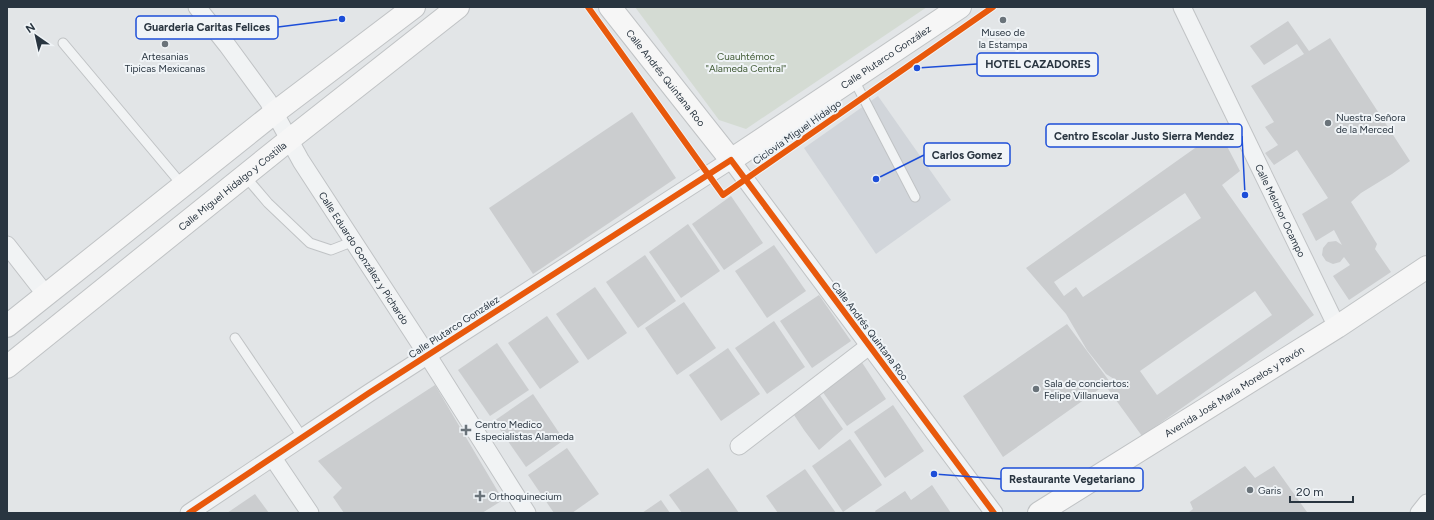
<svg xmlns="http://www.w3.org/2000/svg" width="1434" height="520" font-family="Figtree,sans-serif">
  <rect width="100%" height="100%" fill="#e2e5e7"/>
  <path fill="#d1d5da" d="M878,96L951,200L876,254L804,148Z"/>
  <path fill="#d4dbd3" d="M635,7H927L746,129L719,120Z"/>
  <g fill="#cbcdcf" fill-rule="evenodd">
    <path d="M1288,21L1309,51L1330,38L1410,161L1392,174L1361,193L1351,202L1377,244L1375,249L1391,272L1349,300L1333,276L1350,265L1344,257L1340,262L1333,264L1326,261L1322,255L1323,248L1328,242L1336,241L1342,245L1334,230L1316,241L1302,214L1328,198L1297,150L1274,165L1265,153L1278,145L1265,127L1274,122L1251,86L1304,54L1297,44L1264,65L1250,46Z"/>
    <path d="M632,112L676,178L533,274L489,208Z"/>
    <path d="M1219,131L1240,171L1222,185L1314,315L1142,436L1105,385L1003,457L963,396L1067,324L1110,382L1114,379L1106,374L1087,350L1066,314L1026,268ZM1185,193L1201,218L1083,297L1076,287L1064,296L1054,282ZM1255,291L1272,315L1157,395L1140,371Z"/>
    <path d="M731,196L763,243L724,270L692,224Z"/>
    <path d="M688,224L720,271L681,298L649,252Z"/>
    <path d="M774,245L806,291L767,318L735,271Z"/>
    <path d="M645,255L676,301L638,328L606,282Z"/>
    <path d="M595,287L627,333L588,360L556,314Z"/>
    <path d="M819,295L851,341L812,368L780,321Z"/>
    <path d="M684,302L716,348L677,375L645,328Z"/>
    <path d="M547,316L579,362L540,389L508,343Z"/>
    <path d="M774,321L805,367L767,394L735,348Z"/>
    <path d="M497,343L529,390L490,416L458,370Z"/>
    <path d="M728,348L760,394L721,421L689,375Z"/>
    <path d="M861,361L886,399L847,426L822,391Z"/>
    <path d="M435,385L503,500L482,513H344L333,497L342,488L318,461Z"/>
    <path d="M533,394L564,440L526,467L494,421Z"/>
    <path d="M819,394L843,429L819,450L804,430L792,412Z"/>
    <path d="M893,405L924,451L885,478L854,432Z"/>
    <path d="M850,439L882,485L843,512L812,466Z"/>
    <path d="M567,448L599,494L572,513H554L528,475Z"/>
    <path d="M1245,466L1255,478L1274,466L1307,512L1305,513H1188L1193,509L1190,502Z"/>
    <path d="M708,468L739,513H682L669,495Z"/>
    <path d="M805,469L836,513H778L766,496Z"/>
    <path d="M932,485L951,513H876L875,511L905,491L911,500Z"/>
    <path d="M255,494L269,513H227Z"/>
    <path d="M661,500L670,513H642Z"/>
  </g>
  <g fill="none" stroke-linecap="round" stroke-linejoin="round">
    <g stroke="#c0c3c5" stroke-width="11">
      <g id="lane">
        <path d="M63,43L183,186"/>
        <path d="M853,78L915,197"/>
        <path d="M245,176L268,203L310,243L331,250L354,241"/>
        <path d="M235,338L303,438"/>
      </g>
    </g>
    <g stroke="#c0c3c5" stroke-width="19">
      <g id="street">
        <path id="s1" d="M197,7L227,45L268,101L301,161L428,356L527,513"/>
        <path id="s2" d="M1182,7L1337,327"/>
        <path d="M7,245L46,295"/>
        <path d="M739,446L869,346"/>
        <path d="M273,458L310,513"/>
        <path d="M189,513L369,393L731,160L994,513"/>
        <path d="M1419,513L1427,503"/>
      </g>
    </g>
    <g stroke="#c0c3c5" stroke-width="24">
      <g id="secondary">
        <path id="s3" d="M610,7L731,160L960,7"/>
        <path d="M7,326L274,113L414,7"/>
        <path id="s4" d="M7,367L289,140L458,7"/>
        <path id="s5" d="M1039,513L1337,327L1427,267"/>
      </g>
    </g>
    <use href="#lane" stroke="#f1f3f4" stroke-width="9"/>
    <use href="#street" stroke="#f1f3f4" stroke-width="17"/>
    <use href="#secondary" stroke="#f6f6f6" stroke-width="22"/>
    <g stroke="#f0f4f7" stroke-width="8">
      <g id="cycleway">
        <path d="M588,7L723,195L993,7"/>
        <path d="M189,513L369,393L731,160L994,513"/>
      </g>
    </g>
    <use href="#cycleway" stroke="#e8590c" stroke-width="6"/>
  </g>
  <g fill="#6a737a" stroke="#f0f4f7" stroke-width="1.5">
    <circle cx="1003" cy="20" r="4"/>
    <circle cx="165" cy="44" r="4"/>
    <circle cx="1328" cy="123" r="4"/>
    <circle cx="1036" cy="389" r="4"/>
    <path d="M464 424h4v4h4v4h-4v4h-4v-4h-4v-4h4z"/>
    <circle cx="1250" cy="490" r="4"/>
    <path d="M478 490h4v4h4v4h-4v4h-4v-4h-4v-4h4z"/>
  </g>
  <g text-anchor="middle" dominant-baseline="central" stroke-width="4" stroke-linejoin="round" paint-order="stroke">
    <g font-size="10" fill="#293540" stroke="#f0f4f7" text-anchor="start">
      <text x="1003" y="32" text-anchor="middle">Museo de<tspan x="1003" dy="12">la Estampa</tspan></text>
      <text x="165" y="56" text-anchor="middle">Artesanias<tspan x="165" dy="12">Tipicas Mexicanas</tspan></text>
      <text x="1336" y="117">Nuestra Señora<tspan x="1336" dy="12">de la Merced</tspan></text>
      <text x="1044" y="383">Sala de conciertos:<tspan x="1044" dy="12">Felipe Villanueva</tspan></text>
      <text x="475" y="424">Centro Medico<tspan x="475" dy="12">Especialistas Alameda</tspan></text>
      <text x="1258" y="490">Garis</text>
      <text x="489" y="496">Orthoquinecium</text>
    </g>
    <g font-size="10" fill="#435c37" stroke="#f0f4f7">
      <text x="746" y="56">Cuauhtémoc<tspan x="746" dy="12">"Alameda Central"</tspan></text>
    </g>
    <g font-size="10" fill="#293540" stroke="#f0f4f7">
      <text stroke="none"><textPath href="#s3" startOffset="381">Calle Plutarco González</textPath></text>
      <text stroke="none"><textPath href="#s3" startOffset="90">Calle Andrés Quintana Roo</textPath></text>
      <text transform="translate(797 132) rotate(-35)">Ciclovía Miguel Hidalgo</text>
      <text stroke="none"><textPath href="#s4" startOffset="289">Calle Miguel Hidalgo y Costilla</textPath></text>
      <text stroke="none"><textPath href="#s2" startOffset="226">Calle Melchor Ocampo</textPath></text>
      <text stroke="none"><textPath href="#s1" startOffset="302">Calle Eduardo González y Pichardo</textPath></text>
      <text transform="translate(454 327) rotate(-33)">Calle Plutarco González</text>
      <text transform="translate(870 331) rotate(53)">Calle Andrés Quintana Roo</text>
      <text stroke="none"><textPath href="#s5" startOffset="230">Avenida José María Morelos y Pavón</textPath></text>
    </g>
  </g>
  <path fill="none" stroke="#1d4ed8" stroke-width="1.5" d="M342 19L278 27M917 68L977 64M1245 195L1242 136M876 179L924 155M934 474L1001 479"/>
  <g fill="#1d4ed8" stroke="#f0f4f7" stroke-width="1.5">
    <circle cx="342" cy="19" r="4"/>
    <circle cx="917" cy="68" r="4"/>
    <circle cx="1245" cy="195" r="4"/>
    <circle cx="876" cy="179" r="4"/>
    <circle cx="934" cy="474" r="4"/>
  </g>
  <g fill="#f0f4f7" stroke="#1d4ed8" stroke-width="1.5">
    <rect x="136" y="16" width="142" height="23" rx="4"/>
    <rect x="977" y="53" width="121" height="23" rx="4"/>
    <rect x="1046" y="124" width="196" height="23" rx="4"/>
    <rect x="924" y="143" width="86" height="23" rx="4"/>
    <rect x="1001" y="468" width="142" height="23" rx="4"/>
  </g>
  <g font-size="11" text-anchor="middle" font-weight="bold" fill="#293540">
    <text x="207" y="31">Guarderia Caritas Felices</text>
    <text x="1038" y="68">HOTEL CAZADORES</text>
    <text x="1144" y="140">Centro Escolar Justo Sierra Mendez</text>
    <text x="967" y="159">Carlos Gomez</text>
    <text x="1072" y="483">Restaurante Vegetariano</text>
  </g>
  <rect width="1434" height="520" fill="none" stroke="#293540" stroke-width="16"/>
  <g transform="translate(36 36) rotate(326)" stroke="#f0f4f7" stroke-width="3" paint-order="stroke">
  <path d="M0-3L7 15L0 10L-7 15Z" fill="#293540"/>
  <text y="-6" font-size="11" font-weight="bold" text-anchor="middle" fill="#293540">N</text>
  </g>
  <path d="M1290 496v6h63v-6" fill="none" stroke="#293540" stroke-width="2"/>
  <text x="1296" y="496" font-size="12" fill="#293540" stroke="#f0f4f7" stroke-width="3" paint-order="stroke">20 m</text>
</svg>
